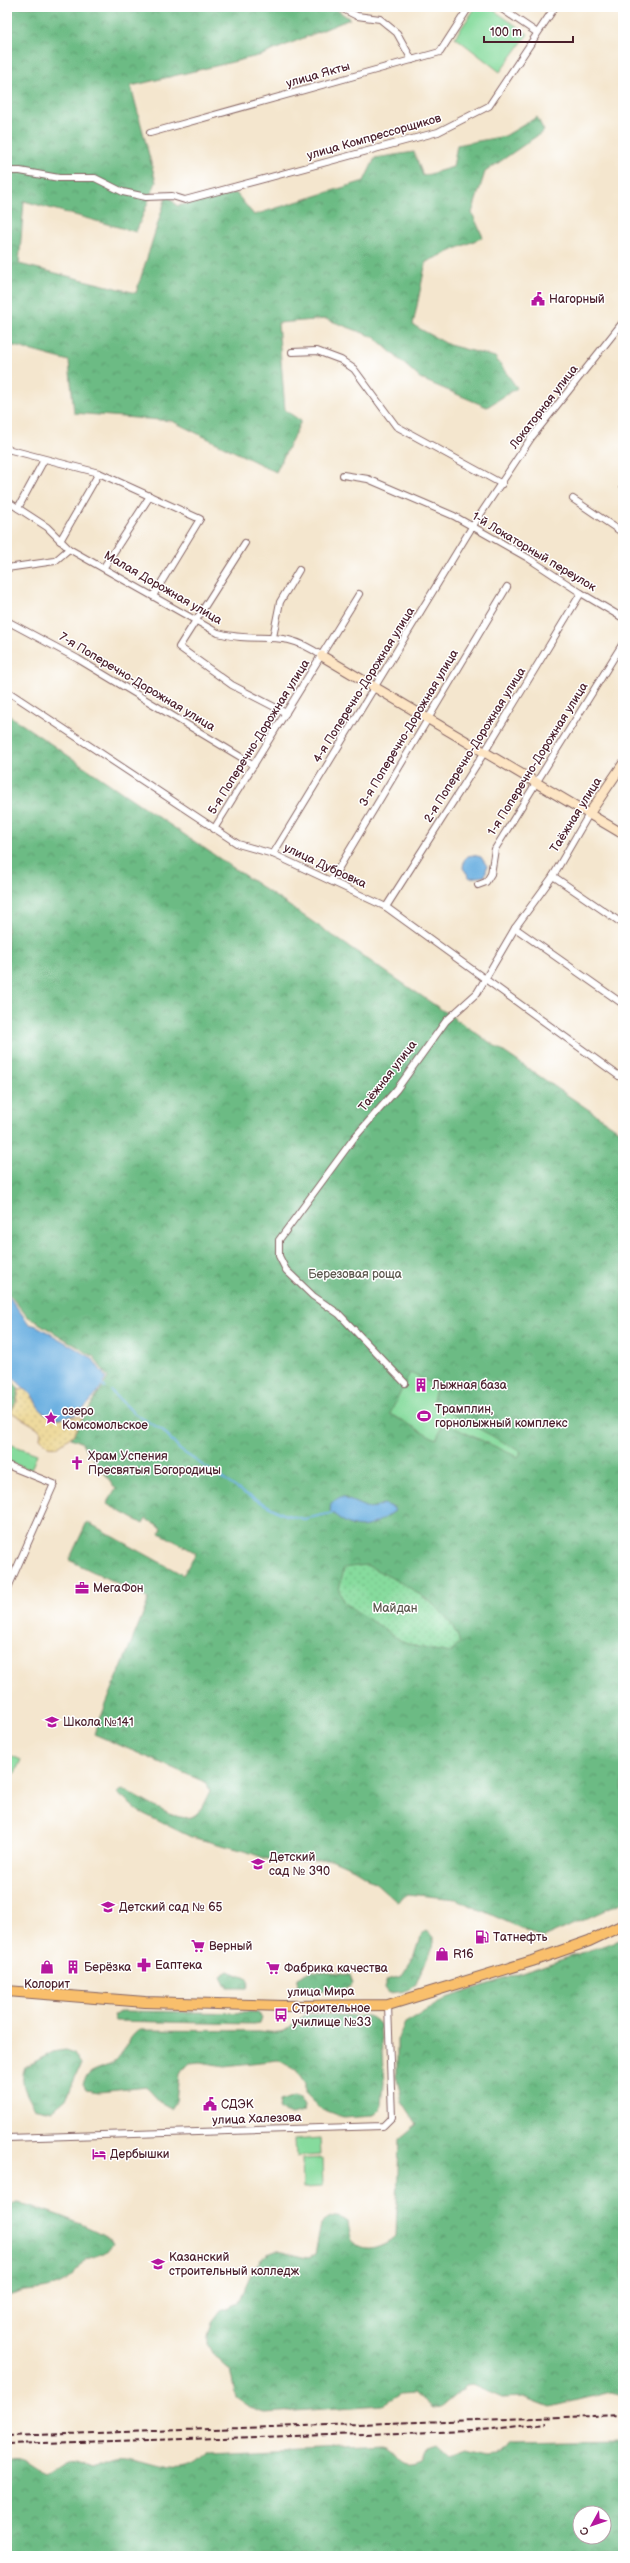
<svg xmlns="http://www.w3.org/2000/svg" width="630" height="2563" font-family="'Balsamiq Sans',sans-serif">
  <defs>
    <pattern id="forest-crowns" width="20" height="18" patternUnits="userSpaceOnUse"><rect width="20" height="18" fill="#6cbb84"/><path d="M2 6a3 3 0 1 1 6 0M12 15a3 3 0 1 1 6 0" fill="none" stroke="#5b976c"/></pattern>
    <pattern id="sand-dots" width="8" height="8" patternUnits="userSpaceOnUse"><rect width="8" height="8" fill="#eeda9e"/><path d="M2 2h.1M6 6h.1" fill="none" stroke="#cebb88" stroke-width="1.8" stroke-linecap="round"/></pattern>
    <pattern id="park-dots" width="8" height="8" patternUnits="userSpaceOnUse"><rect width="8" height="8" fill="#86db9d"/><path d="M2 2h.1M6 6h.1" fill="none" stroke="#75bc87" stroke-width="1.8" stroke-linecap="round"/></pattern>
  </defs>
  <rect width="100%" height="100%" fill="#fff"/>
  <filter id="ink" filterUnits="userSpaceOnUse"><feTurbulence type="fractalNoise" baseFrequency=".025" numOctaves="2"/><feDisplacementMap in="SourceGraphic" scale="8" xChannelSelector="R" yChannelSelector="G"/><feConvolveMatrix kernelMatrix="1 2 1 2 8 2 1 2 1" color-interpolation-filters="sRGB"/></filter>
  <filter id="wash" filterUnits="userSpaceOnUse"><feTurbulence type="fractalNoise" baseFrequency=".012" numOctaves="4" result="noise"/><feDisplacementMap in="SourceGraphic" scale="16" xChannelSelector="R" yChannelSelector="G"/><feGaussianBlur stdDeviation="0.9" result="paint"/><feColorMatrix in="noise" values="0 0 0 0 0 0 0 0 0 0 0 0 0 0 0 0 0 1.4 0 .05"/><feComposite in="paint" operator="in"/></filter>
  <g filter="url(#wash)">
    <rect width="100%" height="100%" fill="#f4e6ce"/>
    <g fill="url(#forest-crowns)" stroke="#5b6d58" fill-rule="evenodd">
      <path d="M7,7H167V9L333,7L350,19L262,55L131,86L156,182L136,232L24,201L19,264L136,293L167,194L177,206L236,193L254,215L364,181L375,158L414,152L423,176L453,167L457,145L505,136L537,117L544,131L485,172L472,213L483,237L426,262L413,325L449,345L495,357L517,388L487,407L421,379L374,337L326,319L278,323L285,410L301,421L276,472L172,421L74,413L69,361L7,344Z"/>
      <path d="M7,714L623,1133V1902L543,1938L456,1899L408,1894L397,1902L377,1884L356,1870L331,1859L287,1862L267,1859L245,1851L191,1837L138,1811L117,1793L123,1789C138,1796 181,1827 195,1815C202,1810 206,1798 210,1791L207,1783L94,1734L149,1599L69,1560L87,1522L183,1575L196,1553L160,1533L162,1528L146,1519L143,1524L107,1504L116,1489L81,1442L71,1438L108,1378L94,1357L27,1316L7,1292Z"/>
      <path d="M7,1373L19,1390L17,1401L11,1412L7,1411Z"/>
      <path d="M427,1931L434,1937V1943L415,1986L407,1991L388,1993L384,1988L387,1980L402,1976L415,1956L422,1934Z"/>
      <path d="M623,1939V2395L611,2392L550,2407L524,2397L502,2398L473,2385L466,2386L440,2408L432,2409L414,2393L401,2394L383,2405L265,2413L250,2408L236,2398L230,2370L212,2354L208,2346V2336L212,2322L221,2310L238,2303C248,2286 253,2257 275,2251C284,2249 298,2257 308,2258L315,2254L321,2224C330,2216 337,2214 348,2222C349,2229 350,2238 355,2243C366,2254 387,2245 396,2236L399,2139L417,2124L402,2101L397,2079V2040L405,2023L447,1998Z"/>
      <path d="M229,1971L246,1978L249,1983L247,1988H227L221,1976Z"/>
      <path d="M311,1971L350,1975L353,1983C341,1995 311,1991 297,1989L298,1978Z"/>
      <path d="M121,2011L252,2013H258L262,2017L260,2023L254,2024L115,2021L113,2016Z"/>
      <path d="M307,2014L368,2016L376,2020L380,2024L384,2083L382,2105L379,2112L374,2116L343,2118L322,2110L305,2093V2083L296,2070L278,2060L225,2066L200,2062L190,2063L179,2074L176,2102L171,2109L165,2106L147,2087L99,2092L86,2090L83,2085C86,2068 103,2070 114,2062C124,2054 127,2038 139,2030L260,2031C293,2036 284,2026 307,2014Z"/>
      <path d="M65,2050L74,2053L81,2064L66,2099L52,2111L34,2107C26,2094 19,2082 25,2067L53,2052Z"/>
      <path d="M294,2096L300,2098L305,2106L304,2112L291,2115L279,2110L280,2101Z"/>
      <path d="M17,2203C34,2205 103,2230 113,2242C107,2255 99,2255 86,2259C68,2285 57,2288 25,2291C19,2292 13,2295 7,2296V2207Z"/>
      <path d="M623,2441V2556H7V2461C24,2455 31,2469 46,2474C72,2459 65,2456 94,2467C100,2465 107,2460 114,2459C147,2455 182,2488 208,2453L386,2445C404,2449 399,2470 425,2459L430,2449L437,2446L450,2458L466,2452L488,2457L497,2456L513,2443ZM580,2513H604V2537H580Z"/>
    </g>
    <path fill="url(#sand-dots)" stroke="#9c7c64" d="M26,1389C36,1399 41,1416 58,1417C67,1418 74,1415 82,1418L73,1435L57,1447L48,1446L40,1438L41,1432L38,1428L11,1412L17,1401L19,1390Z"/>
    <path fill="url(#park-dots)" stroke="#687d64" d="M366,1565C400,1582 449,1604 460,1643L450,1653L418,1647L400,1640L344,1603L339,1590L344,1568Z"/>
    <g fill="#86db9d" stroke="#687d64">
      <path d="M476,7H489L528,34L500,72L455,37Z"/>
      <path d="M410,1373L437,1386L432,1403L521,1452L518,1457L444,1423L436,1439L390,1414Z"/>
      <path d="M7,1443L37,1454L31,1470L7,1461Z"/>
      <path d="M8,1754L21,1760L9,1786L7,1785Z"/>
      <path d="M320,2138L321,2155L296,2157L295,2140Z"/>
      <path d="M322,2158L323,2187L303,2188L302,2159Z"/>
    </g>
    <g fill="#6cb0e1" stroke="#5b6886">
      <path d="M473,855L481,857L487,866L485,876L470,878L463,868L464,860L468,856Z"/>
      <path d="M7,1294L29,1324L37,1326L92,1358L106,1378C95,1400 69,1434 41,1410C37,1407 36,1401 33,1397C25,1387 12,1380 7,1367C4,1358 7,1307 7,1294Z"/>
      <path d="M342,1497L370,1509L383,1504L393,1507L395,1511C368,1529 357,1535 330,1511L331,1503Z"/>
    </g>
    <g fill="none" stroke-linecap="round" stroke-linejoin="round">
      <g stroke="#6cb0e1" stroke-width="2">
        <path d="M102,1385L105,1387"/>
        <path d="M111,1391L135,1414L162,1430L180,1450L244,1493L283,1514L304,1519L332,1513"/>
      </g>
    </g>
  </g>
  <g filter="url(#ink)">
    <g fill="none" stroke-linecap="round" stroke-linejoin="round">
      <g stroke="#866564" stroke-width="8">
        <g id="street">
          <path d="M330,7L341,8L357,16L380,19L397,33L412,60"/>
          <path d="M499,7L536,32"/>
          <path d="M150,133L440,52L469,7"/>
          <path d="M7,171H20L59,178H95L123,192L146,197L172,196L185,200L438,132L489,106L555,7"/>
          <path d="M292,352L317,351L341,360L354,369L396,426L502,484"/>
          <path d="M7,449L99,473L200,519L153,596"/>
          <path d="M343,475L368,479L454,516L528,558L581,593L623,618"/>
          <path d="M623,481V485"/>
          <path d="M573,499L623,533"/>
          <path d="M7,501L47,527L69,549L218,633C260,645 280,626 322,656"/>
          <path d="M18,508L44,460"/>
          <path d="M60,541L99,473"/>
          <path d="M245,543L179,647L232,685L286,713"/>
          <path d="M104,567L150,496"/>
          <path d="M7,568L55,561L69,549"/>
          <path d="M7,621L78,659L254,765"/>
          <path d="M273,637L280,602L299,570"/>
          <path d="M7,691L238,844L273,854L386,907L623,1079"/>
          <path d="M214,829L359,594"/>
          <path d="M273,854L472,527L531,438L623,322"/>
          <path d="M553,876L623,924"/>
          <path d="M331,881L507,587"/>
          <path d="M478,885L486,882L491,874L495,849L623,643"/>
          <path d="M386,907L484,753L581,593"/>
          <path d="M515,928L623,1004"/>
          <path d="M405,1383L339,1314L313,1296L286,1270L279,1256V1240L354,1138L397,1089L446,1021L477,993L515,928L553,876L589,814"/>
          <path d="M7,1465L54,1484L7,1590"/>
          <path d="M7,2138L383,2126L392,2117L388,2005"/>
        </g>
      </g>
      <g stroke="#866564" stroke-width="11">
        <g id="secondary">
          <path d="M322,656L623,834"/>
          <path d="M589,814L623,764"/>
        </g>
      </g>
      <g stroke="#866564" stroke-width="12">
        <path id="primary" d="M7,1991L145,2002L284,2006L388,2005L532,1961L589,1941L623,1925"/>
      </g>
      <use href="#street" stroke="#fff" stroke-width="6"/>
      <use href="#secondary" stroke="#fde5c4" stroke-width="9"/>
      <use href="#primary" stroke="#f9bf6c" stroke-width="10"/>
      <g stroke="#4a1f2b" stroke-width="2" stroke-dasharray="6 3" stroke-linecap="butt">
        <path d="M7,2436L623,2415"/>
        <path d="M7,2444L473,2431L548,2423"/>
      </g>
    </g>
  </g>
  <defs>
    <g id="civic-bare" transform="scale(1.08)"><path d="M-.6-6.5H3V-4.5H.6V-3L4-1V1h2V6H-6V1h2V-1L-.6-3ZM-1.2 2.5V6h2.4V2.5Z" fill="#b5179e" stroke="#fff" stroke-width="2.5" paint-order="stroke"/></g>
    <g id="building-bare" transform="scale(1.08)"><path d="M-4-6H4V6H1V3H-1V6H-4ZM-2.5-4.3h1.7v1.8h-1.7ZM.8-4.3h1.7v1.8H.8ZM-2.5-1h1.7V.8h-1.7ZM.8-1h1.7V.8H.8Z" fill="#b5179e" stroke="#fff" stroke-width="2.5" paint-order="stroke"/></g>
    <g id="stadium-bare" transform="scale(1.08)"><path d="M0-5a6.5 5 0 1 0 0 10a6.5 5 0 1 0 0-10ZM-3.5-1.8h7v3.6h-7Z" fill="#b5179e" stroke="#fff" stroke-width="2.5" paint-order="stroke"/></g>
    <g id="sight-bare" transform="scale(1.08)"><path d="M0-6L1.8-2.2L6-1.7L2.9 1.2L3.7 5.4L0 3.3L-3.7 5.4L-2.9 1.2L-6-1.7L-1.8-2.2Z" fill="#b5179e" stroke="#fff" stroke-width="2.5" paint-order="stroke"/></g>
    <g id="church-bare" transform="scale(1.08)"><path d="M-1.2-6h2.4v3.5h3.3v2.4h-3.3V6h-2.4V-.1h-3.3v-2.4h3.3Z" fill="#b5179e" stroke="#fff" stroke-width="2.5" paint-order="stroke"/></g>
    <g id="office-bare" transform="scale(1.08)"><path d="M-6-3h4V-5.5h4V-3h4V5H-6ZM-1-4.5V-3h2v-1.5ZM-6 0V1H6V0Z" fill="#b5179e" stroke="#fff" stroke-width="2.5" paint-order="stroke"/></g>
    <g id="school-bare" transform="scale(1.08)"><path d="M0-5L7-2L0 1L-7-2ZM-4 1L0 2.5L4 1V4Q0 6-4 4Z" fill="#b5179e" stroke="#fff" stroke-width="2.5" paint-order="stroke"/></g>
    <g id="fuel-bare" transform="scale(1.08)"><path d="M-5.5-6h7V0h2V4h1.3V-2.5L3-4.5l.8-.8L6-3V5H2.5V1h-1V6h-7ZM-4.2-4.7v3.2H.2V-4.7Z" fill="#b5179e" stroke="#fff" stroke-width="2.5" paint-order="stroke"/></g>
    <g id="supermarket-bare" transform="scale(1.08)"><path d="M-6-5.5h2.5l.6 2H6L4.5 2H-2.5L-4.4-4H-6ZM-1.5 3.2a1.3 1.3 0 1 0 .1 0ZM3 3.2a1.3 1.3 0 1 0 .1 0Z" fill="#b5179e" stroke="#fff" stroke-width="2.5" paint-order="stroke"/></g>
    <g id="shop-bare" transform="scale(1.08)"><path d="M-5-2.5h2.3a2.7 3.5 0 0 1 5.4 0H5L5.5 6h-11ZM-1.5-2.5h3a1.5 2.3 0 0 0-3 0Z" fill="#b5179e" stroke="#fff" stroke-width="2.5" paint-order="stroke"/></g>
    <g id="pharmacy-bare" transform="scale(1.08)"><path d="M-2-6h4v4h4v4h-4v4h-4v-4h-4v-4h4Z" fill="#b5179e" stroke="#fff" stroke-width="2.5" paint-order="stroke"/></g>
    <g id="bus-bare" transform="scale(1.08)"><path d="M-5-6H5V4H4V6H2V4H-2V6H-4V4H-5ZM-3.5-4V0h7V-4ZM-3.5 1.2v1.5H-2V1.2ZM2 1.2v1.5H3.5V1.2Z" fill="#b5179e" stroke="#fff" stroke-width="2.5" paint-order="stroke"/></g>
    <g id="hotel-bare" transform="scale(1.08)"><path d="M-6-4.5h1.5V1H6V5H4.5V3h-9V5H-6ZM-4 0a1.8 1.8 0 1 1 3.6 0ZM.5 0V-2.5h3Q6-2.5 6 0Z" fill="#b5179e" stroke="#fff" stroke-width="2.5" paint-order="stroke"/></g>
    <g id="university-bare" transform="scale(1.08)"><path d="M0-5L7-2L0 1L-7-2ZM-4 1L0 2.5L4 1V4Q0 6-4 4Z" fill="#b5179e" stroke="#fff" stroke-width="2.5" paint-order="stroke"/></g>
  </defs>
  <g fill-rule="evenodd">
    <use href="#civic-bare" x="538" y="299"/>
    <use href="#building-bare" x="421" y="1385"/>
    <use href="#stadium-bare" x="424" y="1416"/>
    <use href="#sight-bare" x="51" y="1418"/>
    <use href="#church-bare" x="77" y="1463"/>
    <use href="#office-bare" x="82" y="1588"/>
    <use href="#school-bare" x="52" y="1722"/>
    <use href="#school-bare" x="258" y="1864"/>
    <use href="#school-bare" x="108" y="1907"/>
    <use href="#fuel-bare" x="482" y="1937"/>
    <use href="#supermarket-bare" x="198" y="1946"/>
    <use href="#shop-bare" x="442" y="1954"/>
    <use href="#pharmacy-bare" x="144" y="1965"/>
    <use href="#shop-bare" x="47" y="1967"/>
    <use href="#building-bare" x="73" y="1967"/>
    <use href="#supermarket-bare" x="273" y="1968"/>
    <use href="#bus-bare" x="281" y="2015"/>
    <use href="#civic-bare" x="210" y="2104"/>
    <use href="#hotel-bare" x="99" y="2154"/>
    <use href="#university-bare" x="158" y="2264"/>
  </g>
  <g text-anchor="middle" dominant-baseline="central" stroke-width="3" stroke-linejoin="round" paint-order="stroke">
    <g font-size="12" fill="#4a1f2b" stroke="#fff">
      <text transform="translate(318 75) rotate(-16)">улица Якты</text>
      <text transform="translate(374 137) rotate(-16)">улица Компрессорщиков</text>
      <text transform="translate(544 407) rotate(-52)">Локаторная улица</text>
      <text transform="translate(534 552) rotate(31)">1-й Локаторный переулок</text>
      <text transform="translate(163 588) rotate(30)">Малая Дорожная улица</text>
      <text transform="translate(137 682) rotate(31)">7-я Поперечно-Дорожная улица</text>
      <text transform="translate(364 685) rotate(-58)">4-я Поперечно-Дорожная улица</text>
      <text transform="translate(409 728) rotate(-59)">3-я Поперечно-Дорожная улица</text>
      <text transform="translate(259 737) rotate(-58)">5-я Поперечно-Дорожная улица</text>
      <text transform="translate(475 745) rotate(-58)">2-я Поперечно-Дорожная улица</text>
      <text transform="translate(538 759) rotate(-58)">1-я Поперечно-Дорожная улица</text>
      <text transform="translate(576 815) rotate(-58)">Таёжная улица</text>
      <text transform="translate(325 866) rotate(25)">улица Дубровка</text>
      <text transform="translate(388 1076) rotate(-52)">Таёжная улица</text>
      <text transform="translate(321 1992) rotate(-1)">улица Мира</text>
      <text transform="translate(257 2119) rotate(-2)">улица Халезова</text>
    </g>
    <g font-size="12" fill="#4a1f2b" stroke="#fff" text-anchor="start">
      <text x="549" y="299">Нагорный</text>
      <text x="432" y="1385">Лыжная база</text>
      <text x="435" y="1409">Трамплин,<tspan x="435" dy="14">горнолыжный комплекс</tspan></text>
      <text x="62" y="1411">озеро<tspan x="62" dy="14">Комсомольское</tspan></text>
      <text x="88" y="1456">Храм Успения<tspan x="88" dy="14">Пресвятыя Богородицы</tspan></text>
      <text x="93" y="1588">МегаФон</text>
      <text x="63" y="1722">Школа №141</text>
      <text x="269" y="1857">Детский<tspan x="269" dy="14">сад № 390</tspan></text>
      <text x="119" y="1907">Детский сад № 65</text>
      <text x="493" y="1937">Татнефть</text>
      <text x="209" y="1946">Верный</text>
      <text x="453" y="1954">R16</text>
      <text x="155" y="1965">Еаптека</text>
      <text x="84" y="1967">Берёзка</text>
      <text x="284" y="1968">Фабрика качества</text>
      <text x="47" y="1984" text-anchor="middle">Колорит</text>
      <text x="292" y="2008">Строительное<tspan x="292" dy="14">училище №33</tspan></text>
      <text x="221" y="2104">СДЭК</text>
      <text x="110" y="2154">Дербышки</text>
      <text x="169" y="2257">Казанский<tspan x="169" dy="14">строительный колледж</tspan></text>
    </g>
    <g font-size="12" fill="#5c574d" stroke="#fff">
      <text x="355" y="1274">Березовая роща</text>
      <text x="395" y="1608">Майдан</text>
    </g>
  </g>
  <rect width="630" height="2563" fill="none" stroke="#fff" stroke-width="24"/>
  <g transform="translate(592 2525) rotate(230)"><circle r="19" fill="#ffffff" stroke="#b7a5aa"/>
  <path d="M0-3L7 15L0 10L-7 15Z" fill="#b5179e"/>
  <text y="-6" font-size="11" font-weight="bold" text-anchor="middle" fill="#4a1f2b">С</text>
  </g>
  <path d="M484 36v6h89v-6" fill="none" stroke="#4a1f2b" stroke-width="2"/>
  <text x="490" y="36" font-size="12" fill="#4a1f2b" stroke="#ffffff" stroke-width="3" paint-order="stroke">100 m</text>
</svg>
